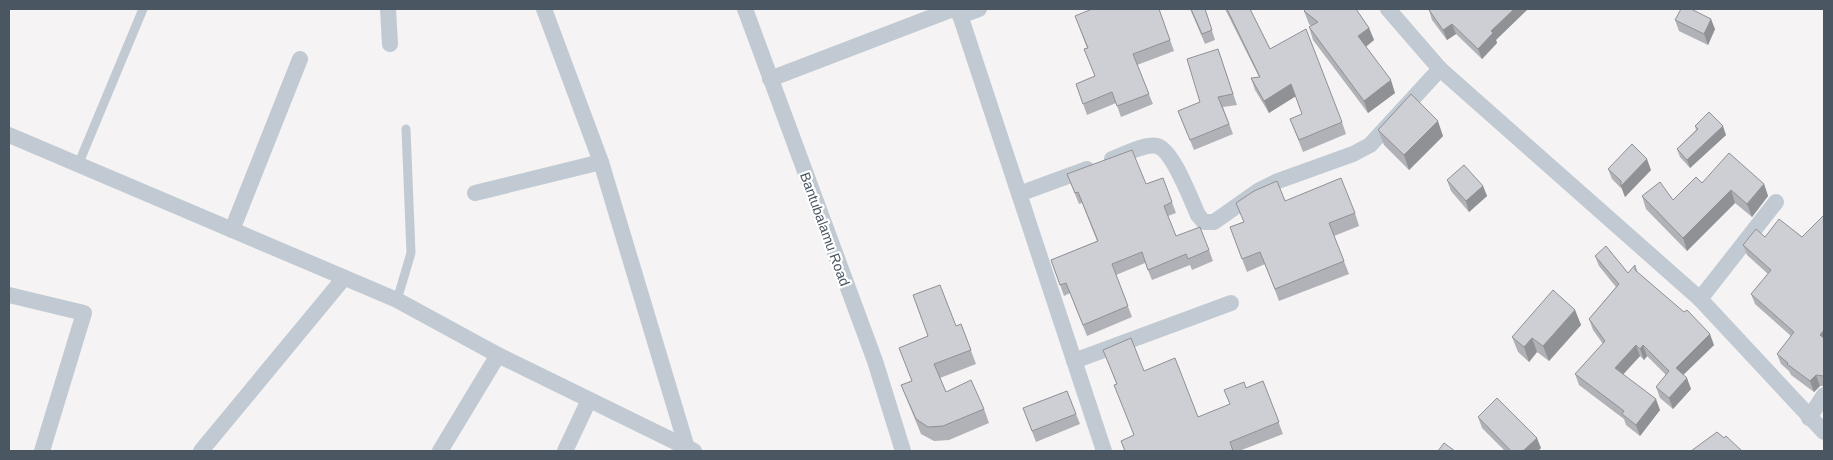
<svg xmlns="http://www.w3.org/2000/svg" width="1833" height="460" font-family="Arial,sans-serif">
  <rect width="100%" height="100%" fill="#f5f3f3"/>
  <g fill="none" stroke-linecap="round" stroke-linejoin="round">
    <g stroke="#c1cad2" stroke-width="9">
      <path d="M78,165L143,9"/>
      <path d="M397,300L411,253L406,129"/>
    </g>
    <g stroke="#c1cad2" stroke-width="16">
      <path d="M388,9L390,44"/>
      <path d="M544,9L601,162L687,448"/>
      <path d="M745,9L875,361L903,451"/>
      <path d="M958,9L1104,451"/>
      <path d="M1388,9L1440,69L1700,299L1824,432"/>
      <path d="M960,16L979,9"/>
      <path d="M770,79L953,9"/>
      <path d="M9,135L397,300L498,355L694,451"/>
      <path d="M1112,159C1123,155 1146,143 1157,146C1173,150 1191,200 1198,215L1204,222H1214L1258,191L1278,181L1353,154L1370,145L1440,69"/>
      <path d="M475,193L601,162"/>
      <path d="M1019,194L1087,169"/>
      <path d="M232,230L300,59"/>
      <path d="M9,295L84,313L42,451"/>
      <path d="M1700,299L1776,202"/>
      <path d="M1074,361L1231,303"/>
      <path d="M1809,418L1824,395"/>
      <path d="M201,451L344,278"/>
      <path d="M440,451L498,355"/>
      <path d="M565,451L589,400"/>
    </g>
  </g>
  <g fill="#b0b2b7">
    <path d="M1159,9L1174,51L1137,65L1153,104L1121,117L1116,103L1087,115L1076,84L1095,76L1084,49L1087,48L1075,16Z"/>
    <path d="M1190,9H1205L1215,40L1205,44Z"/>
    <path d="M1225,9H1250L1270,49L1342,122L1346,134L1303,152L1290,119L1302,114L1296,96L1269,113L1255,90L1251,78L1259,77Z"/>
    <path d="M1429,10L1496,40L1497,43L1482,59L1456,34L1447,40L1432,20Z"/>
    <path d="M1304,11L1369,28L1374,40L1366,47L1395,93L1368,113L1313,40L1309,27L1311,26L1309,24Z"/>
    <path d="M1675,20L1715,29L1708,45L1679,31Z"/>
    <path d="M1218,49L1237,105L1223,107L1233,134L1194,150L1178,111L1200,102Z"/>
    <path d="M1695,126L1726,135L1690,168L1680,157L1677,149L1696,130Z"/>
    <path d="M1378,130L1443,136L1409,170L1384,145Z"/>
    <path d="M1608,169L1651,170L1625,197L1622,189L1612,179Z"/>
    <path d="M1067,174L1146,184L1163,178L1176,213L1168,216L1176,236L1209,250L1213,261L1192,270L1190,265L1152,280L1145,263L1116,275L1132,317L1087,336L1070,293L1064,296L1051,260L1097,241L1082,203L1079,204Z"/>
    <path d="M1447,180L1483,186L1487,196L1469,212L1451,191Z"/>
    <path d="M1764,184L1768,196L1752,217L1735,203L1687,251L1646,209L1642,196L1673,200Z"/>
    <path d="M1285,201L1355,213L1359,226L1334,236L1349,274L1279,301L1265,264L1247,272L1230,227L1243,222Z"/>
    <path d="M1824,215V386H1820L1814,392L1791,375L1789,371L1781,364L1777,354L1791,336L1755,304L1751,294L1768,274L1747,255L1743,245L1765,237H1802Z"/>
    <path d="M1595,256L1628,273L1635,265L1638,273L1714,345L1683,375L1691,389L1673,409L1660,398L1656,387L1666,375L1647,356L1644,360L1640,356L1623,374L1660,410L1640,436L1626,425L1624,419L1579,385L1575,374L1603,344L1593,330L1589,319L1616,287L1599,266Z"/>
    <path d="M1575,310L1581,325L1549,361L1537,352L1529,362L1518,352L1512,337Z"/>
    <path d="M961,324L976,364L940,378L946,392L984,409L989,423L949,440L934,441L921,434L901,385L911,381L956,326Z"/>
    <path d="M1103,350L1144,371L1198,417L1229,405L1246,388L1263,381L1283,434L1239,451H1125L1121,441L1134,435L1117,385Z"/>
    <path d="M1067,391L1080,424L1036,442L1023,408Z"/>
    <path d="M1478,417L1541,448L1538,451H1505L1482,428Z"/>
  </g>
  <g fill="#909195">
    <path d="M1514,9H1528L1496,40L1497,43L1482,59L1478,49L1491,31Z"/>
    <path d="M1711,19L1715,29L1708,45L1704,34Z"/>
    <path d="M1452,24L1456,34L1447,40L1443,30Z"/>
    <path d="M1369,28L1374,40L1362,49L1358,36Z"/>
    <path d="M1391,80L1395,93L1368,113L1364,101Z"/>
    <path d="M1291,84L1296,96L1269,113L1264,101Z"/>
    <path d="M1438,121L1443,136L1409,170L1404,155Z"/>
    <path d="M1723,126L1726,135L1690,168L1687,160Z"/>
    <path d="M1647,159L1651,170L1625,197L1621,186Z"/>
    <path d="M1764,184L1768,196L1752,217L1747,204Z"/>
    <path d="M1483,186L1487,196L1469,212L1466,201Z"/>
    <path d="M1731,190L1735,203L1687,251L1683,238Z"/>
    <path d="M1575,310L1581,325L1549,361L1543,346Z"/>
    <path d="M1824,330V344L1820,335Z"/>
    <path d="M1710,334L1714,345L1680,378L1676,368Z"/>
    <path d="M1532,338L1537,352L1529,362L1524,347Z"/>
    <path d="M1636,345L1640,356L1619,379L1615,368Z"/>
    <path d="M1643,345L1647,356L1644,360L1640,349Z"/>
    <path d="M1816,375L1820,386L1814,392L1810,381Z"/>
    <path d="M1687,378L1691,389L1673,409L1669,398Z"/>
    <path d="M1656,399L1660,410L1640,436L1636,425Z"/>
    <path d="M1537,438L1541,448L1538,451H1523Z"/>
  </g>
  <g fill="#cdcfd5" stroke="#909195">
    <path d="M1092,9H1159L1170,40L1133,54L1149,94L1117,106L1112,92L1083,104L1076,84L1095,76L1084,49L1088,48L1075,16Z"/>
    <path d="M1191,9H1205L1212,30L1202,34Z"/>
    <path d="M1227,9H1250L1270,49L1306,29L1342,122L1299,140L1290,119L1302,114L1291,84L1264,101L1251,78L1260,77Z"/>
    <path d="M1306,9H1356L1369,28L1358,36L1391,80L1364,101L1309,27L1318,22L1304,11Z"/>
    <path d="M1431,9H1514L1491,31L1493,33L1478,49L1452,24L1443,30L1429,10Z"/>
    <path d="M1681,9H1691L1711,19L1704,34L1675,20Z"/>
    <path d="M1218,49L1233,94L1218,97L1229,124L1190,140L1178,111L1200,102L1187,59Z"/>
    <path d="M1411,94L1438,121L1404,155L1378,130Z"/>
    <path d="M1709,112L1723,126L1687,160L1677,149L1698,129L1695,126Z"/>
    <path d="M1632,144L1647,159L1621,186V181L1608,169Z"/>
    <path d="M1132,150L1146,184L1163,178L1172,202L1164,206L1176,236L1200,227L1209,250L1188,259L1186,254L1148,270L1142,252L1112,264L1128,306L1083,325L1066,283L1060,285L1051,260L1098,241L1078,192L1075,193L1067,174Z"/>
    <path d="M1729,153L1764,184L1747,204L1731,190L1683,238L1642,196L1660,182L1673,200L1696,177L1702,183Z"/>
    <path d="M1464,165L1483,186L1466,201L1447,180Z"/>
    <path d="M1341,178L1355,213L1329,223L1344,261L1275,289L1260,252L1242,259L1230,227L1244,222L1236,203L1254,191L1277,181L1285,201Z"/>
    <path d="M1824,215V330L1820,335L1824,338V376L1816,375L1810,381L1787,364L1788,363L1777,354L1794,332L1751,294L1771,270L1743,245L1756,229L1765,237L1779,219L1802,237Z"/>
    <path d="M1606,246L1628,273L1635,265V270L1684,312L1687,310L1710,334L1676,368L1687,378L1669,398L1656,387L1669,371L1643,345L1640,349L1636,345L1615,368L1656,399L1636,425L1622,414L1624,411L1575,374L1605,341L1589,319L1619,284L1595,256Z"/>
    <path d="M940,285L956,326L961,324L971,350L934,364L946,392L971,380L984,409L943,426L928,427L916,419L901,385L912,381L899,348L928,336L913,295Z"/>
    <path d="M1553,290L1575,310L1543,346L1532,338L1524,347L1512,337Z"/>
    <path d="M1131,338L1144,371L1175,358L1198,417L1230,404L1224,390L1244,382L1246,388L1263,381L1279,422L1230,442L1233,451H1125L1121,441L1134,435L1114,385L1117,384L1103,350Z"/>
    <path d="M1067,391L1076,414L1032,431L1023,408Z"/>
    <path d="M1497,398L1537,438L1523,451H1511L1478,417Z"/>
    <path d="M1717,432L1724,438L1726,436L1742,451H1691Z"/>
    <path d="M1444,443L1455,451H1438Z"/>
  </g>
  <g text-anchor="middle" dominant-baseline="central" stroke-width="4.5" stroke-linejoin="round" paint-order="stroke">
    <g font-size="14" fill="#4a5661" stroke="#fff">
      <text transform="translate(825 229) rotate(70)">Bantubalamu Road</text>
    </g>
  </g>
  <rect width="1833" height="460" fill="none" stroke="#4a5661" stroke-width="20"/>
</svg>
